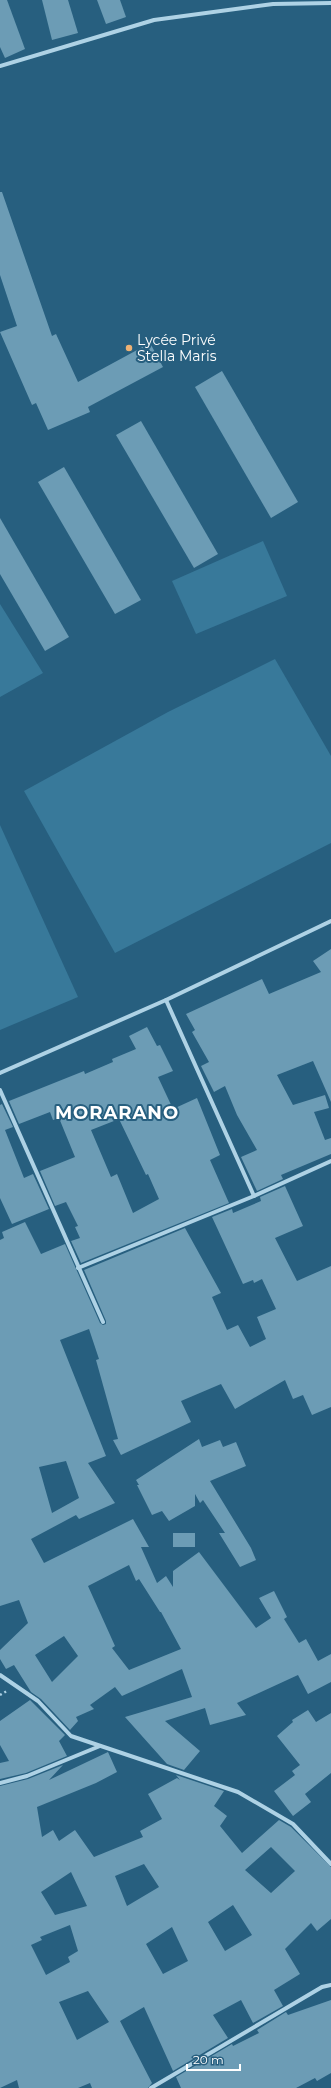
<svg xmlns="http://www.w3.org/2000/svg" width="331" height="2088" font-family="Montserrat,sans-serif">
  <rect width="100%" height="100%" fill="#275f7f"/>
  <g fill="#38799a">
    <path d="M263,541L287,596L196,634L172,581Z"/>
    <path d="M0,604L43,673L0,697Z"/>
    <path d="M275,659L331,756V843L115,953L24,791L168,712Z"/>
    <path d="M0,825L78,997L0,1030Z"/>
  </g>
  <g fill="#6c9cb5" fill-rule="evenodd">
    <path d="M0,0H7L25,49L5,58L0,47Z"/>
    <path d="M42,0H68L78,33L52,40Z"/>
    <path d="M97,0H120L126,17L106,24Z"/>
    <path d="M0,192H2L52,336L56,334L78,382L150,343L163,367L88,407L90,412L48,430L36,403L32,405L0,332L17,326L0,275Z"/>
    <path d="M222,371L298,502L271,518L195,387Z"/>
    <path d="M141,421L218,554L194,568L116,435Z"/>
    <path d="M64,467L141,600L115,614L38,482Z"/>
    <path d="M0,518L69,637L45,651L0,574Z"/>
    <path d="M331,949V1102L313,1061L277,1075L293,1105L325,1095L329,1108L314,1112L325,1140L331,1138V1154L281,1175L283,1179L257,1191L241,1157L257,1150L237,1115L225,1086L214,1092L201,1066L209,1062L192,1032L195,1030L186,1014L262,979L269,994L321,972L313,961Z"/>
    <path d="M147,1027L157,1046L160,1045L173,1071L158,1077L173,1109L197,1098L220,1155L210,1160L229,1203L81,1263L71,1241L80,1238L75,1227L78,1226L66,1202L55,1206L40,1171L75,1157L59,1118L53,1120L50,1112L19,1124L9,1101L84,1071L85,1074L113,1062L112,1059L136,1049L129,1036ZM119,1119L146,1175L148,1174L159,1199L133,1213L117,1174L111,1177L91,1130Z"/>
    <path d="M2,1104L13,1127L5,1130L24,1178L33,1174L49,1209L12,1224L0,1198V1105Z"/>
    <path d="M285,1186L303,1226L275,1238L297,1281L331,1266V1407L312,1415L303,1395L293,1399L285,1380L235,1409L221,1384L181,1401L191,1422L121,1455L113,1440L118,1439L96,1360L99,1359L89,1329L60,1340L106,1456L88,1463L115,1503L79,1519L76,1515L31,1539L44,1563L133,1519L149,1547H141L157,1583L166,1576L173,1587V1571L199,1552L256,1628L271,1618L259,1598L274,1591L287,1617L284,1619L299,1643L306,1639L318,1661L331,1654V1682L308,1694L298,1675L237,1703L246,1715L210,1725L205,1708L165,1721L200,1751L184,1770L167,1764L125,1717L192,1697L182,1669L122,1696L115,1687L90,1705L94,1709L76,1717L78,1721L70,1730L41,1699L31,1692L14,1665L6,1669L0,1659V1650L28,1623L19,1600L0,1606V1240L4,1238L2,1232L25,1222L41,1254L65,1244L100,1323L103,1325L106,1324V1321L84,1270L185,1228L221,1293L212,1297L227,1330L238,1325L250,1347L266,1339L257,1317L276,1309L262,1279L254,1283L253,1280L243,1284L212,1217L232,1209L233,1213L261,1201L260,1197ZM66,1461L79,1498L52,1513L39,1467ZM129,1565L136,1581L139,1579L160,1612H161L181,1649L129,1670L112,1648L115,1646L88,1586ZM64,1636L78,1656L52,1682L35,1655Z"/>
    <path d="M199,1439L202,1447L220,1440L223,1447L236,1442L246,1466L210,1481L251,1548L256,1560L240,1567L219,1533H225L203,1500L200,1503L195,1494V1506L169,1521L162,1511L152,1515L137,1485H139L136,1480Z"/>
    <rect x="173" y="1533" width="22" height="14"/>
    <path d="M30,1700L65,1735L59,1741L67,1756L26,1773L0,1779V1763L9,1761L0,1745V1721Z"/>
    <path d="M308,1710L316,1722L331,1713V1773L305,1794L311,1802L293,1816L274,1791L295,1775L292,1771L300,1765L277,1736L293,1722L292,1720Z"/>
    <path d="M108,1752L117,1772L96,1783L37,1807L42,1837L53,1830L59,1841L75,1830L94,1857L143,1837L140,1831L162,1819L148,1794L177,1778L180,1780L176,1775L224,1791L214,1806L227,1816L220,1826L242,1853L279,1820L291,1827L331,1867V1919L317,1931L311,1923L285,1949L300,1974L274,1990L283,2006L253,2023L241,2000L213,2015L228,2038L173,2071L144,2007L120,2021L152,2083L148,2088H92L90,2083L78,2088H19L17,2080L0,2088V1786L28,1779L63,1765L49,1780ZM271,1847L295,1871L271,1893L245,1870ZM144,1864L159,1887L127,1906L115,1876ZM71,1872L87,1906L55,1915L41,1892ZM233,1905L252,1935L225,1951L208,1922ZM70,1925L78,1951L68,1957L70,1962L46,1975L31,1945L42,1940L40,1937ZM172,1927L188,1961L163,1974L146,1944ZM88,1991L109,2022L77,2040L59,2002Z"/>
    <path d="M331,2000V2073L317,2081L315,2078L296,2088H181L176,2077L232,2044L233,2046L259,2033L257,2030L286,2012L288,2015Z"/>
  </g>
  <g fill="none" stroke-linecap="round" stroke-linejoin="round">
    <path stroke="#aed2e5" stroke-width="2.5" stroke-dasharray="2 3" stroke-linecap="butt" d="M0,1695L7,1691"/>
    <g stroke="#aed2e5" stroke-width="4">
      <path d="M0,66L154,20L273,4L331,3"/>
      <path d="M166,1000L254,1196"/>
      <path d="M0,1073L166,1000L331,921"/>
      <path d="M0,1090L103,1322"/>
      <path d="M78,1268L254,1196L331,1161"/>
      <path d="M0,1675L38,1701L71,1736L238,1792L293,1824L331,1864"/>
      <path d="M0,1783L27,1776L100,1746"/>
      <path d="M151,2088L322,1987L331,1985"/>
    </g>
  </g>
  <circle fill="#edb174" stroke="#275f7f" stroke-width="1.5" cx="129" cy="348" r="4"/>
  <g text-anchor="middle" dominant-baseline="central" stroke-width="4" stroke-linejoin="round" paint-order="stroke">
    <g font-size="14" fill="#fff" stroke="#275f7f" text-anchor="start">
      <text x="137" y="340">Lycée Privé<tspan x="137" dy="16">Stella Maris</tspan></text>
    </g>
    <g font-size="18" font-weight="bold" letter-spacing="1" fill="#fff" stroke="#275f7f">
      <text x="117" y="1113">MORARANO</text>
    </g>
  </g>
  <path d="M187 2064v6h53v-6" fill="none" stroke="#ffffff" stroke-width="2"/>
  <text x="193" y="2064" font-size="12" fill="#ffffff" stroke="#275f7f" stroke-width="3" paint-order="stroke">20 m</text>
</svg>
